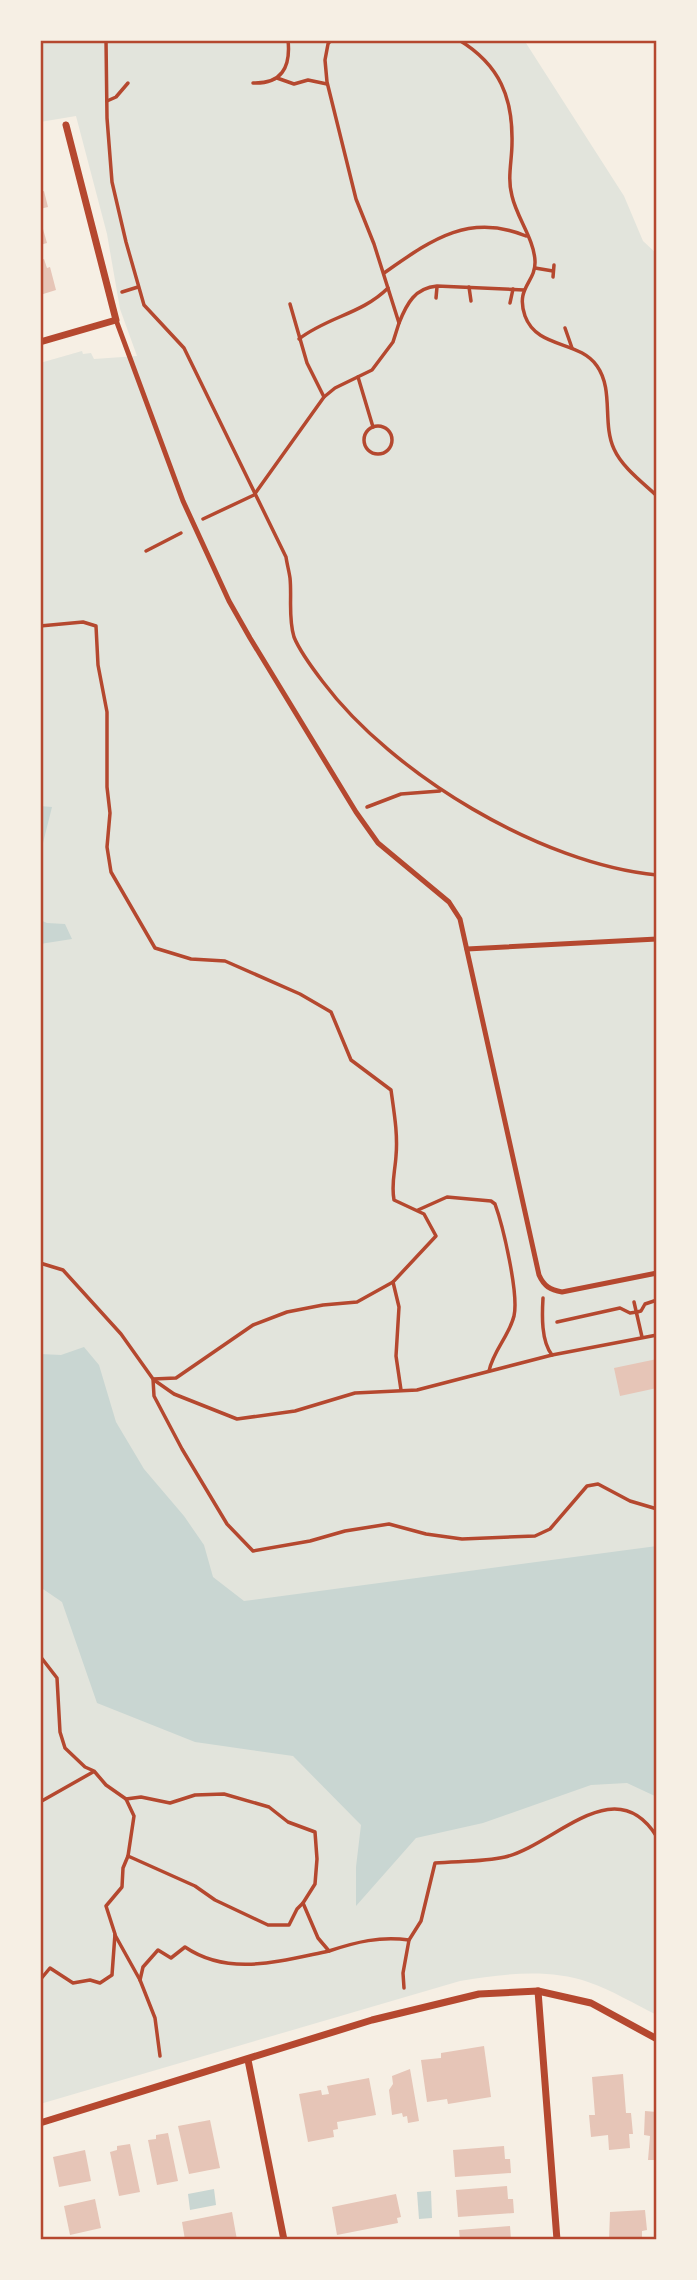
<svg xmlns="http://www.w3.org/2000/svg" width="697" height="2280" font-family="'Archivo Narrow',sans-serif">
  <rect width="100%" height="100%" fill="#f6efe4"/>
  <path fill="#e2e4dc" d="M40,40H524L624,196L643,241L657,254V2015C634,2004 612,1990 588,1982C548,1968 501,1974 460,1981L40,2104V363L82,351L83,354L91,353L94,359L137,356L120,309L107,234L76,116L40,122Z"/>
  <g fill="#c9d6d2">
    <path d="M40,806L52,807L40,855Z"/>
    <path d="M40,920L47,923L65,924L72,939L40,944Z"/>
    <path d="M84,1347L99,1365L116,1422L144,1469L184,1516L204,1545L213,1577L244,1601L657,1546V1797L627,1783L591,1785L483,1823L416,1838L356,1906V1867L361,1825L293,1756L195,1742L97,1703L62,1602L40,1587V1354L61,1355Z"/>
    <path d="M214,2189L216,2205L190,2210L188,2194Z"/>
    <path d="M431,2191L432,2218L419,2219L417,2192Z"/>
  </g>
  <g fill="#e6c5b7">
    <path d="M44,191L48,207L40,209V192Z"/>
    <path d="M43,229L47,243L40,245V230Z"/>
    <path d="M44,259L47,268L50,267L56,290L40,295V260Z"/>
    <path d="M657,1359V1388L620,1396L614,1368Z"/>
    <path d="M484,2046L491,2097L448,2104L447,2099L427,2102L421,2060L441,2058V2053Z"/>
    <path d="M410,2069L419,2121L408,2123L407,2116L403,2117L402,2113L392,2115L389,2090L393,2084L392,2076Z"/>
    <path d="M623,2074L626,2113H631L633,2134H629L630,2148L609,2150L608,2135L591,2137L589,2115H595L592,2077Z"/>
    <path d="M369,2078L376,2115L337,2122L338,2129L333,2130L334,2137L308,2142L299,2094L321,2090L322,2095L329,2094L327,2086Z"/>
    <path d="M645,2111L657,2112V2160H648L650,2136L644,2135Z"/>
    <path d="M210,2120L220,2168L189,2174L178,2126Z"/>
    <path d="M168,2133L178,2181L157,2185L148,2140L156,2139V2135Z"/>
    <path d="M130,2144L140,2192L119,2196L110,2152L117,2150V2146Z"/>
    <path d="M504,2146L505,2159H510L511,2173L455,2177L453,2150Z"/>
    <path d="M85,2150L91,2181L59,2187L53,2157Z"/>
    <path d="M507,2186L508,2199H513L514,2213L458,2217L456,2190Z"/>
    <path d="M396,2194L401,2217L397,2218L398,2223L337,2235L332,2207Z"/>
    <path d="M95,2199L101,2228L70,2235L64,2206Z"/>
    <path d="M645,2210L647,2230L642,2231V2240H609L610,2212Z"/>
    <path d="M232,2212L237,2240H185L182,2222Z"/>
    <path d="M510,2226L511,2240H460L459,2230Z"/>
  </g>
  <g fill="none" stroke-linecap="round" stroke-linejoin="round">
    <g stroke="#b5482f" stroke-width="3.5">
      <path d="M106,40L107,118L112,182L126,242L144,305L184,348L286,557C287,564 289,571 290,578C292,597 288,618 294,637C300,652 313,669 323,682C392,774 541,864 657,875"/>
      <path d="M459,40C500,65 513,98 512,143C512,161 507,178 512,196C517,218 534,239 535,261C536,283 515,287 525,316C537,349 579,340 597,366C614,390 602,423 614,449C622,467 642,482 657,496"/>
      <path d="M277,78L294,84L308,80L327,84"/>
      <path d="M253,83C281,84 291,68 288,40"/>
      <path d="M107,101L116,97L128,83"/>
      <path d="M535,268L553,271"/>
      <path d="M384,273C430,241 468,212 526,236"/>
      <path d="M553,277L554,265"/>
      <path d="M469,287L471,301"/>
      <path d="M122,292L138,287"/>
      <path d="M436,298L437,287"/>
      <path d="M510,303L513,289"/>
      <path d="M290,304L307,363L324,397"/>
      <path d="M399,323C407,303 415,288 437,286L524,290"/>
      <path d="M565,328L572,348"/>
      <path d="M299,339C327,317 362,314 388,288"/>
      <path d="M358,377L373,427"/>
      <circle cx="378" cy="440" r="14"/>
      <path d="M203,519L254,495L324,397L335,388L372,370L393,342L399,323L374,244L356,199L327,82L325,60L328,44L331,40"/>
      <path d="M146,551L181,533"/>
      <path d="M40,626L83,622L96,626L98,665L107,712V787L110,813L107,847L111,872L155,948L191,959L225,961L300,994L331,1012L351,1060L391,1090C394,1112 398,1134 396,1156C395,1172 391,1184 394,1200L424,1214L436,1236L393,1282L357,1302L323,1305L287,1312L253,1325L176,1378L153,1379"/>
      <path d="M367,807L401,794L440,791"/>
      <path d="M418,1210L447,1197L491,1201L495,1204C503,1226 519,1294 514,1316C509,1336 493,1351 489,1371"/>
      <path d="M40,1263L63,1270L121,1334L153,1379L154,1396L182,1449L227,1524L253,1551L310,1541L345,1531L389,1524L426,1534L462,1539L535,1536L550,1529L587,1486L598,1484L630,1501L657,1509"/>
      <path d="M393,1282L399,1307L396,1356L401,1390"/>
      <path d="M543,1298C542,1315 541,1341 552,1355L657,1335"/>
      <path d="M634,1302L642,1337"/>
      <path d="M557,1322L620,1308L630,1313L637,1312L641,1311L645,1304L657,1300"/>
      <path d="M154,1380L174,1394L237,1419L295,1411L355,1393L417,1390L552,1355"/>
      <path d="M40,1656L57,1678L60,1732L65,1748L85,1767L94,1771L106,1785L126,1799L134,1816L128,1856"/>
      <path d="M126,1799L141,1797L170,1803L195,1795L224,1794L269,1807L288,1822L315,1832L317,1859L315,1884L303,1903L318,1938L329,1951C280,1961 229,1977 185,1947L171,1958L158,1950L143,1967L140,1980"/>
      <path d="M40,1802L93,1772"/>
      <path d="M115,1935L140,1980L155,2018L160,2056"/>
      <path d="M329,1951C356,1942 380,1936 409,1940L421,1921L435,1863C458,1861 483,1862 505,1857C555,1845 615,1769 657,1837"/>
      <path d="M40,1980L50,1968L73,1983L90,1980L100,1983L112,1975L115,1934L106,1906L122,1887L123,1868L128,1856L195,1886L215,1900L268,1925H289L297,1909L303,1903"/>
      <path d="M404,1988L403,1973L409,1940"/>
    </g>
    <g stroke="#b5482f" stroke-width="5">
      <path d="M116,320L183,501L229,601L250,638L356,812L378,843L449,902L460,919L539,1275C544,1286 550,1290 562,1292L657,1273"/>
      <path d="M467,949L657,939"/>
    </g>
    <g stroke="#b5482f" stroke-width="7">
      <path d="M40,342L116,320L66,125"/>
      <path d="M538,1991L557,2240"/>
      <path d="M248,2060L284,2240"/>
      <path d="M40,2123L372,2020L479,1994L538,1991L591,2003L657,2039"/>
    </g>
  </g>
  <rect width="697" height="2280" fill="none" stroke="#f6efe4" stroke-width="84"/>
  <rect x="42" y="42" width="613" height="2196" fill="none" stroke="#b5482f" stroke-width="2.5"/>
</svg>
